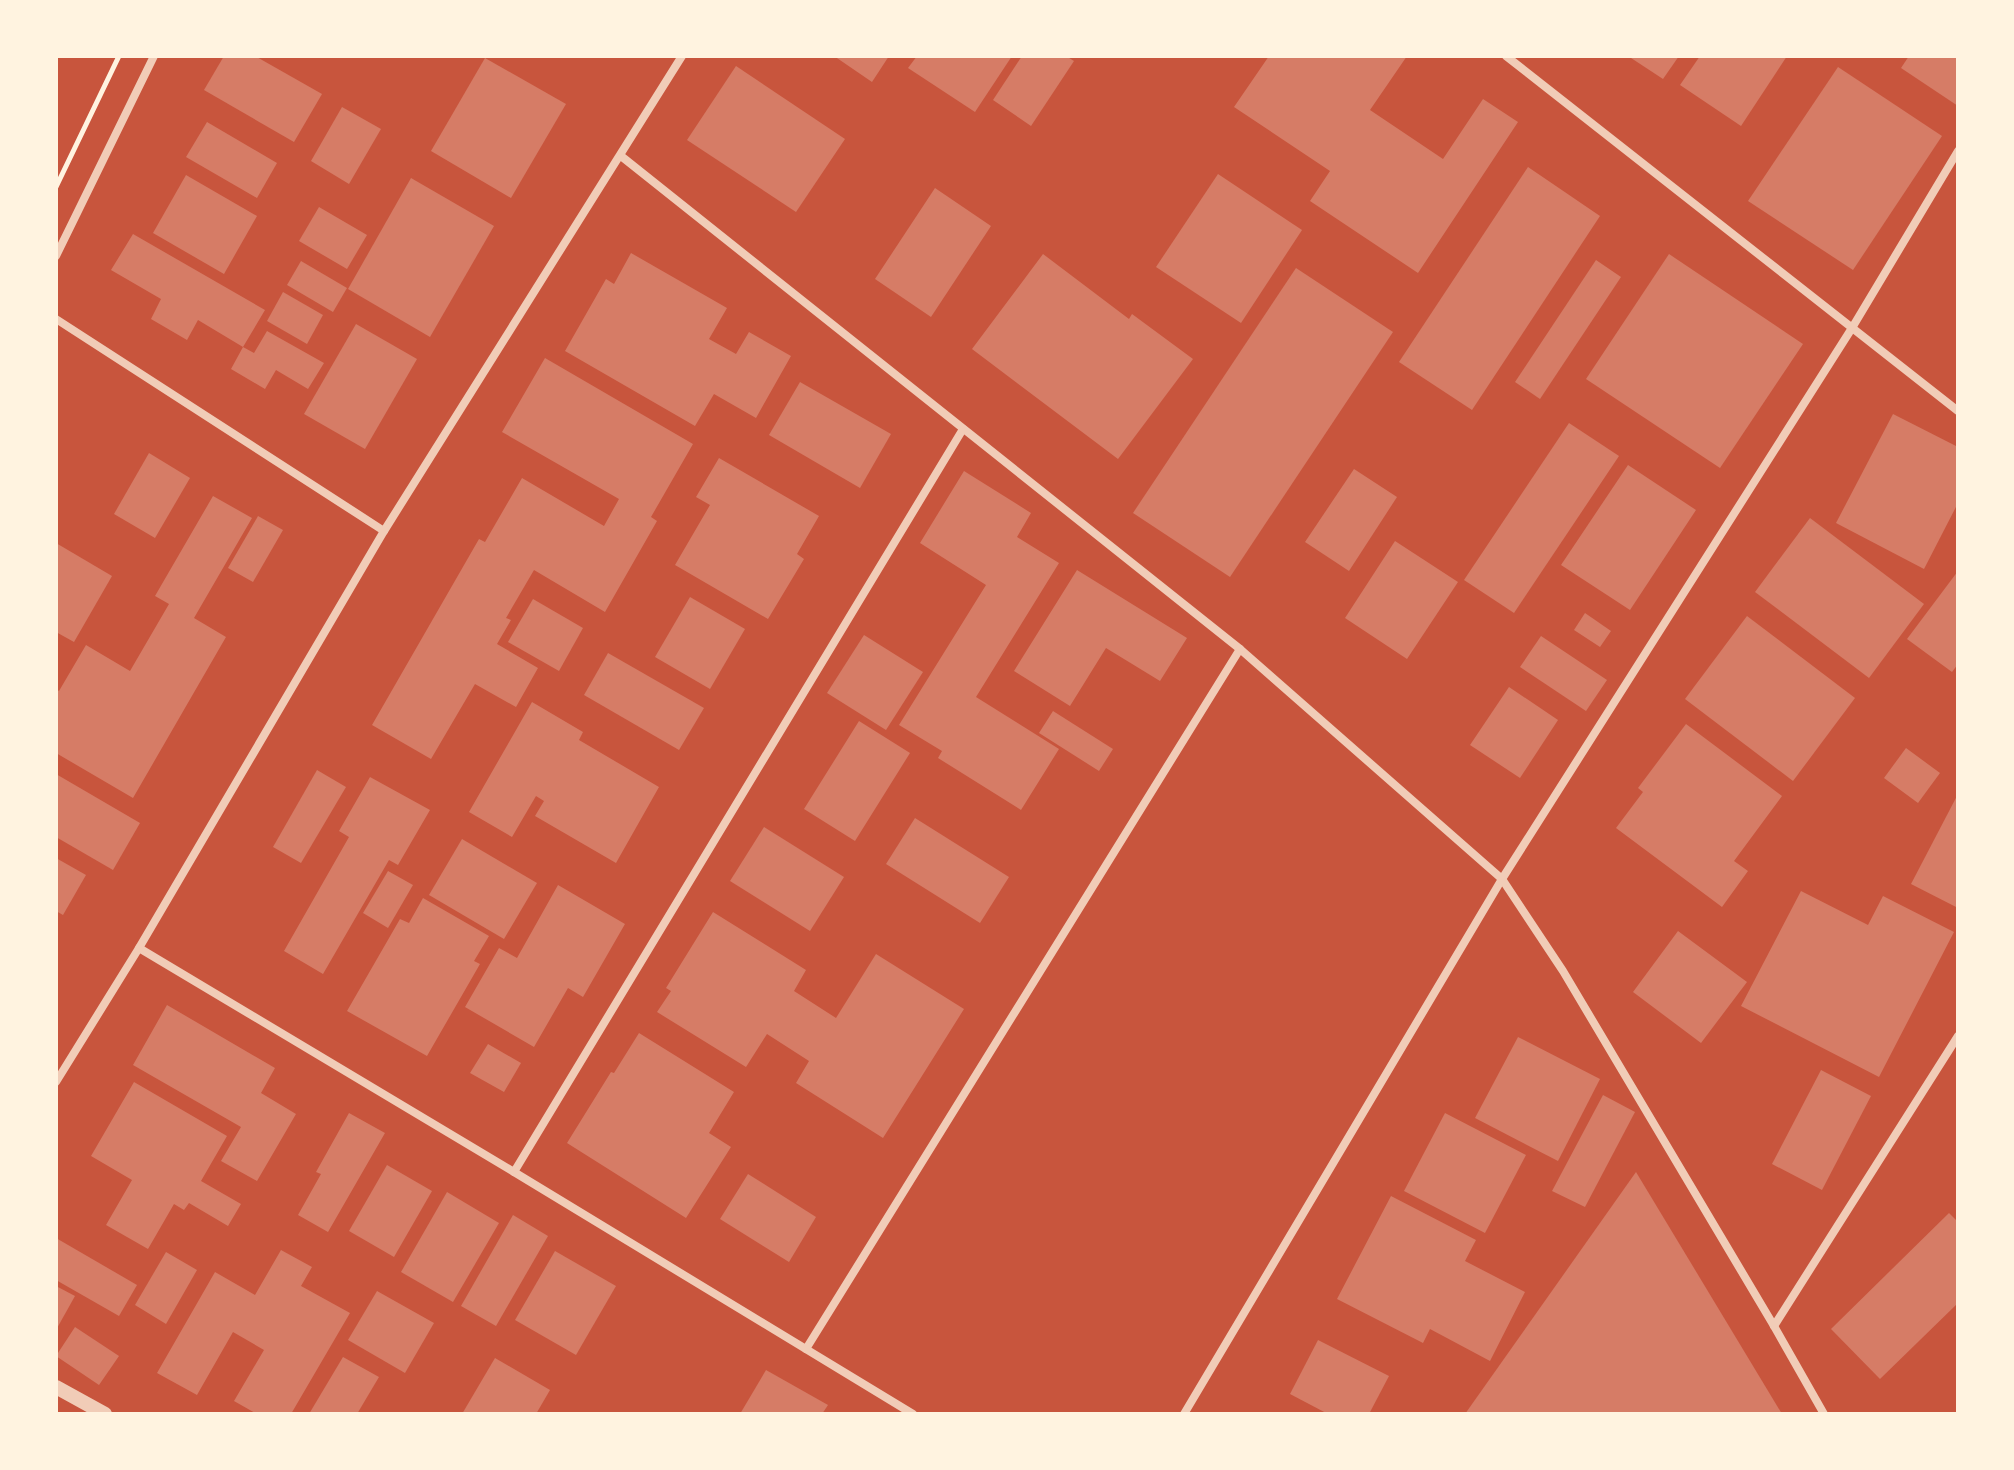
<svg xmlns="http://www.w3.org/2000/svg" width="2014" height="1470" font-family="'PT Sans',sans-serif">
  <rect width="100%" height="100%" fill="#c8553d"/>
  <g fill="#d67c66">
    <path d="M224,56H255L322,94L294,142L204,90Z"/>
    <path d="M834,56H889L872,82Z"/>
    <path d="M917,56H1012L975,112L908,68Z"/>
    <path d="M1022,56H1066L1074,61L1031,126L993,100Z"/>
    <path d="M1269,56H1407L1370,110L1443,159L1483,99L1518,122L1418,273L1310,201L1330,171L1234,107Z"/>
    <path d="M1628,56H1679L1663,79Z"/>
    <path d="M1700,56H1787L1741,126L1680,85Z"/>
    <path d="M1909,56H1958V106L1901,68Z"/>
    <path d="M485,58L566,104L511,198L431,151Z"/>
    <path d="M736,66L845,139L796,212L687,140Z"/>
    <path d="M1838,67L1942,136L1853,270L1748,201Z"/>
    <path d="M342,107L381,129L349,184L311,161Z"/>
    <path d="M207,122L277,163L257,198L186,157Z"/>
    <path d="M1528,167L1600,216L1472,410L1399,362Z"/>
    <path d="M1218,174L1302,230L1241,323L1156,267Z"/>
    <path d="M186,175L257,216L224,274L153,233Z"/>
    <path d="M411,178L494,226L430,337L348,289Z"/>
    <path d="M935,188L991,226L931,317L875,279Z"/>
    <path d="M319,207L367,235L347,269L299,241Z"/>
    <path d="M133,234L265,310L243,347L254,353L267,331L324,363L308,389L276,370L265,389L231,369L243,347L198,320L187,340L151,319L161,299L111,270Z"/>
    <path d="M631,253L727,308L709,339L736,354L749,332L791,356L756,418L714,394L695,426L565,351L606,279L614,284Z"/>
    <path d="M1043,254L1129,319L1132,314L1193,359L1118,459L972,349Z"/>
    <path d="M1669,254L1803,344L1720,468L1586,379Z"/>
    <path d="M1596,260L1621,277L1540,399L1515,382Z"/>
    <path d="M301,261L347,288L333,312L287,285Z"/>
    <path d="M1296,268L1393,332L1230,577L1133,513Z"/>
    <path d="M283,292L323,315L307,344L267,321Z"/>
    <path d="M356,324L417,359L365,449L304,414Z"/>
    <path d="M545,358L693,444L651,517L657,521L605,612L534,570L506,618L511,620L497,644L538,668L516,707L475,684L431,759L372,725L479,539L485,542L522,478L604,526L619,499L502,432Z"/>
    <path d="M800,382L891,434L860,488L769,435Z"/>
    <path d="M1893,414L1958,447V503L1924,569L1836,523Z"/>
    <path d="M1569,423L1619,456L1514,613L1464,580Z"/>
    <path d="M149,453L190,478L155,538L114,514Z"/>
    <path d="M719,458L819,516L797,554L804,559L768,619L675,565L710,505L696,497Z"/>
    <path d="M1628,465L1696,510L1630,610L1561,565Z"/>
    <path d="M1354,469L1397,497L1349,571L1305,542Z"/>
    <path d="M964,471L1031,513L1017,537L1059,563L976,697L1059,749L1021,810L938,758L942,751L899,725L986,585L920,543Z"/>
    <path d="M213,496L252,518L194,618L226,637L133,798L56,753V689L59,691L86,645L130,671L169,604L155,596Z"/>
    <path d="M258,516L283,530L253,582L228,568Z"/>
    <path d="M1810,518L1924,604L1869,678L1755,592Z"/>
    <path d="M1395,541L1458,582L1407,659L1345,618Z"/>
    <path d="M56,543L112,576L74,642L56,632Z"/>
    <path d="M1077,570L1187,638L1160,681L1106,648L1070,706L1014,671Z"/>
    <path d="M1958,571V664L1952,672L1907,639Z"/>
    <path d="M690,597L745,629L710,689L655,657Z"/>
    <path d="M533,599L583,628L559,671L508,642Z"/>
    <path d="M1585,613L1611,631L1600,647L1574,630Z"/>
    <path d="M1747,616L1855,698L1793,781L1685,699Z"/>
    <path d="M864,635L923,672L886,730L827,693Z"/>
    <path d="M1541,636L1607,680L1586,711L1520,667Z"/>
    <path d="M608,653L704,708L679,750L584,695Z"/>
    <path d="M1509,687L1558,720L1520,778L1470,745Z"/>
    <path d="M532,702L583,732L579,740L659,787L616,863L535,816L544,801L536,796L512,837L469,812Z"/>
    <path d="M1053,711L1113,749L1099,771L1039,733Z"/>
    <path d="M859,721L910,753L855,841L804,809Z"/>
    <path d="M1686,724L1782,796L1734,861L1748,871L1722,907L1616,828L1643,792L1638,788Z"/>
    <path d="M1906,748L1940,773L1918,803L1884,778Z"/>
    <path d="M317,770L346,787L301,863L273,847Z"/>
    <path d="M56,774L140,823L113,870L56,837Z"/>
    <path d="M370,777L430,810L398,865L389,860L323,974L284,951L349,837L339,831Z"/>
    <path d="M1958,794V908L1911,884Z"/>
    <path d="M915,818L1009,877L980,923L886,864Z"/>
    <path d="M764,827L844,877L810,931L730,881Z"/>
    <path d="M462,839L537,883L504,939L429,895Z"/>
    <path d="M56,858L86,875L63,915L56,911Z"/>
    <path d="M388,871L413,885L388,928L363,913Z"/>
    <path d="M558,885L625,924L583,997L568,988L534,1047L465,1007L499,948L517,958Z"/>
    <path d="M1801,891L1868,925L1883,896L1954,932L1879,1077L1741,1006Z"/>
    <path d="M423,898L489,936L474,961L480,964L427,1056L347,1011L400,919L409,923Z"/>
    <path d="M713,912L806,970L794,991L836,1018L876,954L964,1009L883,1138L796,1083L809,1061L767,1034L746,1067L657,1012L671,991L666,988Z"/>
    <path d="M1678,931L1747,982L1701,1043L1633,992Z"/>
    <path d="M167,1005L275,1068L261,1093L296,1114L257,1181L221,1161L241,1127L133,1065Z"/>
    <path d="M639,1033L734,1092L709,1133L731,1147L686,1218L567,1143L611,1072L614,1073Z"/>
    <path d="M1518,1037L1600,1079L1558,1161L1475,1118Z"/>
    <path d="M488,1044L521,1063L504,1092L470,1073Z"/>
    <path d="M1821,1070L1871,1096L1822,1190L1772,1164Z"/>
    <path d="M134,1082L227,1136L201,1181L241,1204L228,1226L189,1203L184,1210L174,1204L148,1249L106,1225L132,1180L91,1156Z"/>
    <path d="M1603,1095L1635,1112L1585,1207L1552,1191Z"/>
    <path d="M349,1113L385,1133L328,1232L298,1215L321,1174L316,1172Z"/>
    <path d="M1445,1113L1526,1155L1485,1233L1404,1191Z"/>
    <path d="M387,1165L432,1191L394,1257L349,1231Z"/>
    <path d="M1636,1172L1782,1414H1465Z"/>
    <path d="M748,1174L816,1217L789,1262L720,1219Z"/>
    <path d="M447,1192L499,1223L453,1302L401,1272Z"/>
    <path d="M1391,1196L1476,1240L1465,1261L1525,1292L1490,1361L1430,1329L1423,1343L1337,1299Z"/>
    <path d="M1949,1213L1958,1222V1303L1880,1379L1831,1329Z"/>
    <path d="M513,1215L548,1236L496,1326L461,1306Z"/>
    <path d="M56,1238L137,1285L119,1316L56,1280Z"/>
    <path d="M281,1250L312,1267L301,1286L350,1313L291,1414H257L234,1401L264,1350L233,1332L197,1395L157,1373L215,1272L255,1295Z"/>
    <path d="M555,1251L616,1286L576,1355L515,1320Z"/>
    <path d="M166,1252L197,1270L166,1324L135,1305Z"/>
    <path d="M56,1286L75,1296L56,1330Z"/>
    <path d="M377,1291L434,1323L405,1373L348,1340Z"/>
    <path d="M75,1327L119,1356L99,1385L56,1356Z"/>
    <path d="M1318,1340L1389,1376L1369,1414H1328L1290,1394Z"/>
    <path d="M343,1357L379,1377L357,1414H309Z"/>
    <path d="M495,1358L550,1390L536,1414H462Z"/>
    <path d="M766,1370L828,1405L822,1414H740Z"/>
  </g>
  <g fill="none" stroke-linecap="round" stroke-linejoin="round">
    <path stroke="#fff3e0" stroke-width="5" d="M56,187L119,56"/>
    <g stroke="#f1ccb7" stroke-width="8">
      <path d="M1506,56L1958,411"/>
      <path d="M621,156L1240,649L1502,879L1563,971L1774,1326L1824,1414"/>
      <path d="M56,256L154,56"/>
      <path d="M56,319L384,531"/>
      <path d="M139,948L514,1172L913,1414"/>
      <path d="M56,1082L139,948L384,531L682,56"/>
      <path d="M514,1172L963,429"/>
      <path d="M1774,1326L1958,1036"/>
      <path d="M806,1349L1240,649"/>
      <path d="M1184,1414L1502,879L1852,328L1958,151"/>
    </g>
    <path stroke="#f1ccb7" stroke-width="14" d="M56,1387L105,1414"/>
  </g>
  <rect width="2014" height="1470" fill="none" stroke="#fff3e0" stroke-width="116"/>
</svg>
